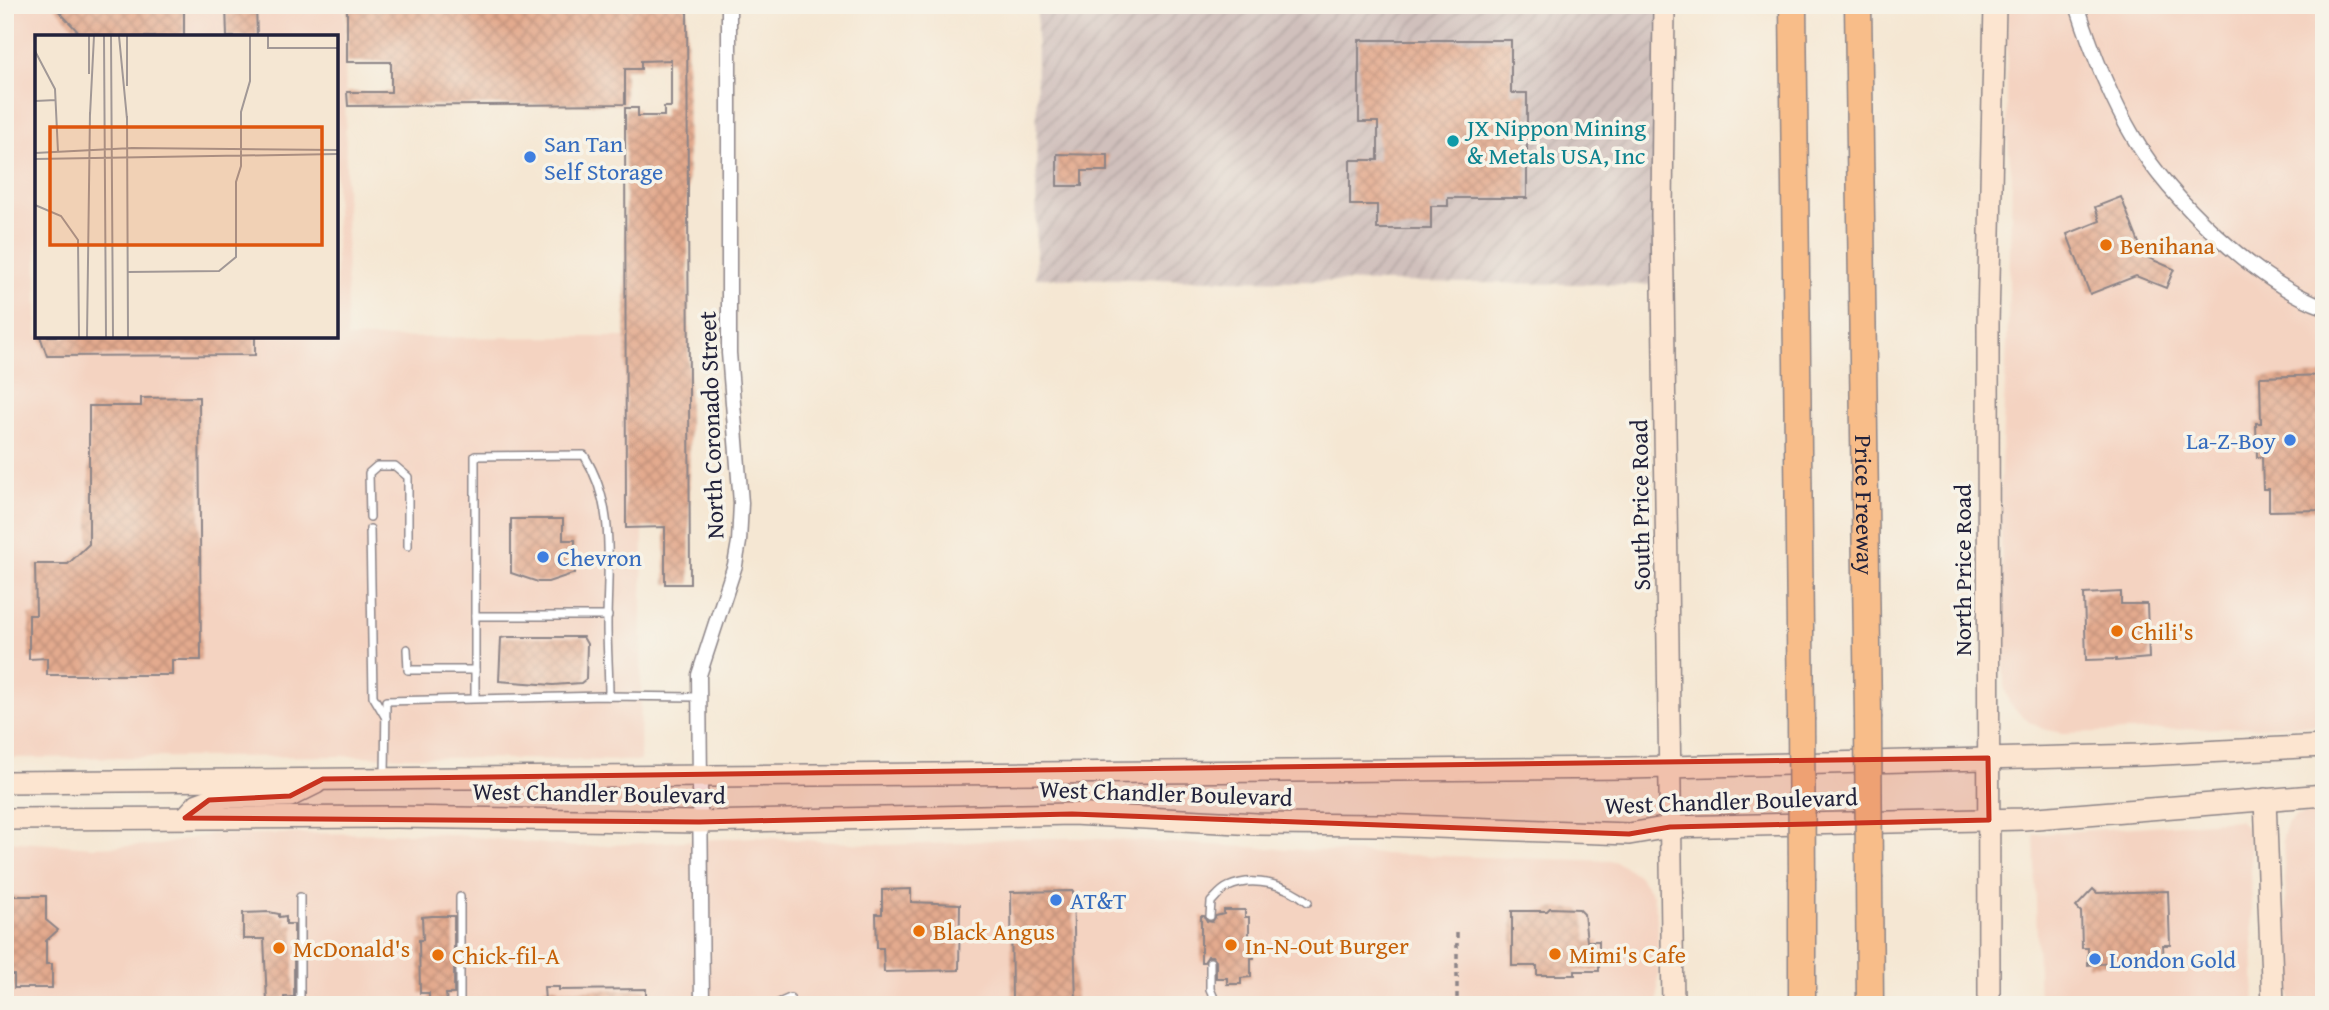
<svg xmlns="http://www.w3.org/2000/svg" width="2329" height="1010" font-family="'Gentium Book Plus',serif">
  <defs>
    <pattern id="industrial-furrows" width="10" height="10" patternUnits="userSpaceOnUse" patternTransform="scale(1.75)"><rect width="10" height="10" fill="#d0c0bc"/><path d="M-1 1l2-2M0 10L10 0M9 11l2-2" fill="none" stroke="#b2a5a2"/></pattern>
    <pattern id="building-cross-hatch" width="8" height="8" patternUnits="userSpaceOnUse" patternTransform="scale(1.75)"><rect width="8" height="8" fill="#e3aa8e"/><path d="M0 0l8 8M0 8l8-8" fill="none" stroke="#c2927b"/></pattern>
  </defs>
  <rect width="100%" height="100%" fill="#f7f3e8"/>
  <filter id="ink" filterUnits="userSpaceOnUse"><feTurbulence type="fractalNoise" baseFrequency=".0143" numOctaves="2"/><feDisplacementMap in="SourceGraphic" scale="14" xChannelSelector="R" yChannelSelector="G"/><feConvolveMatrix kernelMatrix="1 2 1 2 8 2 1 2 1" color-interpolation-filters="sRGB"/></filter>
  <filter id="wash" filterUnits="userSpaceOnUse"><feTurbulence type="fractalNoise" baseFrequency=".00686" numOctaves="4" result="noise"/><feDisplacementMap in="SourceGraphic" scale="28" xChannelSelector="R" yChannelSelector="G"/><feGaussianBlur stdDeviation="1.57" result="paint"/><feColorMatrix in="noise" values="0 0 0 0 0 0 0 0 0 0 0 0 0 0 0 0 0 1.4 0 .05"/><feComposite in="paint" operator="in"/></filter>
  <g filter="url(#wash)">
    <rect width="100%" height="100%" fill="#f5e7d3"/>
    <g fill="#f4d3c1" fill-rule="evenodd">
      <path d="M5,5H345L347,338L626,337L643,527L640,761L347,756L5,758ZM37,37H336V336H37Z"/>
      <path d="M2007,5H2324V725L2063,733L2043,729L2029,722L2010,705L2004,686L2000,488L2008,322L2012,178L2007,132Z"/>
      <path d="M2324,812V1005H2290L2283,837L2287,824L2296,816L2307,813Z"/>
      <path d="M2239,820L2247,829L2250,844L2255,1005H2039L2034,834Z"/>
      <path d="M436,833L577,847L754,837L884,845L960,843L1013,838H1082L1382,854L1614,861L1629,869L1640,877L1653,895L1658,924V1005H5V841L93,847L160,845L211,834Z"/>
    </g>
    <path fill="url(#industrial-furrows)" d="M1037,5H1664L1663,285L1036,278Z"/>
    <g id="blocks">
      <g fill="url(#building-cross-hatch)">
        <path d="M53,5H184V37H83Z"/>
        <path d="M226,5H256L257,37H227Z"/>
        <path d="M347,5H687L690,584H665V527L626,528L625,108H638V116H664V107H671V60L641,61V69H625V104L348,106L347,92H391V62H347Z"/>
        <path d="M1359,40H1511V93H1527V198H1448V206H1431V229H1377V205H1350V160H1378V122H1359Z"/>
        <path d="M1057,154L1108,155V171H1082V186H1057Z"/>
        <path d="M2121,197L2144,256L2174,269L2166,288L2136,276L2090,294L2067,234L2100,221L2095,207Z"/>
        <path d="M40,336H255V355L47,356Z"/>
        <path d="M2324,375V510L2269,511V489H2263L2262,457H2257L2256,423H2261L2260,377Z"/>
        <path d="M199,397L201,660H172V675H47V658L29,659V615H36L35,564H68L89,544V406H141V398Z"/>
        <path d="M511,519H563V540H575V573L548,582H538L511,573Z"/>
        <path d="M2121,592V604H2147L2149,658L2116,661V659L2086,660L2084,594Z"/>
        <path d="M506,637H583L587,644L586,679L581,683L553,685L499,681L501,638Z"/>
        <path d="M911,889V902L960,904L959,970L884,972L883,948H877L876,914H882V890Z"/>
        <path d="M2093,889L2097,893L2168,891L2170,945H2163L2164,963H2140V961L2088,965V948H2082L2081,912L2076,907Z"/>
        <path d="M1073,891L1076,1005H1012L1011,892Z"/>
        <path d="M10,896H46V920L58,930L46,941V964H52V988H14V975H5V899H10Z"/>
        <path d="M1550,908L1579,909L1584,914L1587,941H1599V971H1575V975H1537V966H1512V911H1547Z"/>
        <path d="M1224,910H1245V917H1249V944H1254V958H1251V977L1241,978V984H1227V978H1216V961L1212,956H1208L1204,962H1201V916H1204L1207,921L1212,922L1216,916L1224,914Z"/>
        <path d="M269,912L279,914V917L286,916V924H294V997H284V1001H267L264,939H243V913Z"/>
        <path d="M432,916H454V994H446L447,1002H429V993H420L419,940H423L422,917Z"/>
        <path d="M544,987H559V990L646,989V1005H548V1001H545Z"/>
      </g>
    </g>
  </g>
  <g filter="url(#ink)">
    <use href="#blocks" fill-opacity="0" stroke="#8c8487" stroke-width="2"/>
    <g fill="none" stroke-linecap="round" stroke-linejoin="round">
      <g stroke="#8c8487" stroke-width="10">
        <g id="lane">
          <path d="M370,517L369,473L377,466H395L408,477V546"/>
          <path d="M370,529L373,696L386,718"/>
          <path d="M475,616H608"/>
          <path d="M407,649L408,670H475"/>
          <path d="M475,698V456L584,455C617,508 607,566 607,625C607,649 609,672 609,696"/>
          <path d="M385,777L386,701L604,696L697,697"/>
          <path d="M300,897V1005"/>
          <path d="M460,897V1005"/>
          <path d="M1210,916L1211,902C1216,897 1221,890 1228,887C1253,875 1288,885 1308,902"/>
          <path d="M1210,962V989L1217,1005"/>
          <path d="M774,1005L790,998"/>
        </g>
      </g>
      <g stroke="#8c8487" stroke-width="17">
        <g id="street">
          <path d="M2077,5C2092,52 2109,96 2134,138C2169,199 2258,283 2324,307"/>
          <path d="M702,1005L699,675L735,565L739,542L741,503L729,353V5"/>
        </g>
      </g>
      <g stroke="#8c8487" stroke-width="24">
        <g id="secondary">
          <path d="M1664,5L1662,214L1673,1005"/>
          <path d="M5,782L1628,768L2142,755L2324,746"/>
          <path d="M2265,799L2273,1005"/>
          <path d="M185,818L198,804L209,800L227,797L290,796L316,783"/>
          <path d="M5,819L397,817L699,822L1072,814L1257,824L1380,825L1629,834L1670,827L2024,819L2324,795"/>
          <path d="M1989,1005L1988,324L1995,5"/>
        </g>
      </g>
      <g stroke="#8c8487" stroke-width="29">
        <g id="highway">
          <path d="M1793,5L1801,718"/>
          <path id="s1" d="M1858,5L1868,716"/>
          <path d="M1869,878L1870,1005"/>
          <path d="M1802,880V1005"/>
        </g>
      </g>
      <path stroke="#8c8487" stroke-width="3.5" stroke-dasharray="5 5" stroke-linecap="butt" d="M1457,933V1002"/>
      <use href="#lane" stroke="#fff" stroke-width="7"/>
      <use href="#street" stroke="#fff" stroke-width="14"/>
      <use href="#secondary" stroke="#fce5d0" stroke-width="21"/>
      <use href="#highway" stroke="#f8bd89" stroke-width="26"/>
      <g stroke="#8c8487" stroke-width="29" stroke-linecap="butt">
        <g id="highway-bridge">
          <path d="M1868,716L1869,878"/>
          <path d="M1801,718L1802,880"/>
        </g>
      </g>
      <use href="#highway-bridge" stroke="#f8bd89" stroke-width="26"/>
    </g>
  </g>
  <path fill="#c8321e" fill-opacity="0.2" stroke="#c8321e" stroke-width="5" stroke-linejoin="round" d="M1988,758L1989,820L1670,827L1629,834L1072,814L699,822L185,818L209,800L290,796L323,779Z"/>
  <circle fill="#0f9aa8" stroke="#f7f3e8" stroke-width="2.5" cx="1453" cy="141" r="7"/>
  <g fill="#3f7fe0" stroke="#f7f3e8" stroke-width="2.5">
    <circle cx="530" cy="157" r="7"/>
    <circle cx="2290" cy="440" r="7"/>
    <circle cx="543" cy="557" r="7"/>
    <circle cx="1056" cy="900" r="7"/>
    <circle cx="2095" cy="959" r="7"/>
  </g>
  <g fill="#e8710a" stroke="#f7f3e8" stroke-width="2.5">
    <circle cx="2106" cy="245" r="7"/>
    <circle cx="2117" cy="631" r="7"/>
    <circle cx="919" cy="931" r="7"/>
    <circle cx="1231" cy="945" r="7"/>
    <circle cx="279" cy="948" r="7"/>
    <circle cx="1555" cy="954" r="7"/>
    <circle cx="438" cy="955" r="7"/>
  </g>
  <g text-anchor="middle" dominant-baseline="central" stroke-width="7" stroke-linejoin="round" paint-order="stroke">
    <g font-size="24" fill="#0d838f" stroke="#f7f3e8" text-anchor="start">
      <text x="1467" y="127">JX Nippon Mining<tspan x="1467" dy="28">&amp; Metals USA, Inc</tspan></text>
    </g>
    <g font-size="24" fill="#366cbe" stroke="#f7f3e8" text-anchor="start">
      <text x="544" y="143">San Tan<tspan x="544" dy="28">Self Storage</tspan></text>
      <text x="2276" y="440" text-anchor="end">La-Z-Boy</text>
      <text x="557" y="557">Chevron</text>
      <text x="1070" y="900">AT&amp;T</text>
      <text x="2109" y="959">London Gold</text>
    </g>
    <g font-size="24" fill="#c56008" stroke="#f7f3e8" text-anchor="start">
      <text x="2120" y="245">Benihana</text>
      <text x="2131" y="631">Chili's</text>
      <text x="933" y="931">Black Angus</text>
      <text x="1245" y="945">In-N-Out Burger</text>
      <text x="293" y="948">McDonald's</text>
      <text x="1569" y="954">Mimi's Cafe</text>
      <text x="452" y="955">Chick-fil-A</text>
    </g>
    <g font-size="24" fill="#22223b" stroke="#f7f3e8">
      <text transform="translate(711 425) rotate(-92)">North Coronado Street</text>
      <text transform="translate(1640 505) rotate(-91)">South Price Road</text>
      <text stroke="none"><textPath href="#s1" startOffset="500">Price Freeway</textPath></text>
      <text transform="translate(1962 570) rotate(-90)">North Price Road</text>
      <text transform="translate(599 793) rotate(1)">West Chandler Boulevard</text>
      <text transform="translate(1166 793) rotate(2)">West Chandler Boulevard</text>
      <text transform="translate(1731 801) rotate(-2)">West Chandler Boulevard</text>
    </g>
  </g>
  <g transform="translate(35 35)">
    <rect width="303" height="303" fill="#f5e7d3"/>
    <path fill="none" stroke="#a19896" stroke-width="2" d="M54,1V39M69,1L71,302M76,1L78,302M84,1L92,84M92,1V51M233,1V13H303M0,16L20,54L23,117M0,66L21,65M55,80L59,1M92,81L93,302M0,118L97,113L303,115M0,124L303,119M0,170L26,181L43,205L44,302M93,237L184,236L201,222V147L206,131V77L215,46V1M52,302L55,77"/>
    <path fill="#de560e" fill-opacity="0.15" stroke="#de560e" stroke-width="3.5" d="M15,92H287V210H15Z"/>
    <rect width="303" height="303" fill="none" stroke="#22223b" stroke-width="3.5"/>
  </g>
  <rect width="2329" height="1010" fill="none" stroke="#f7f3e8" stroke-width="28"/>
</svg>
